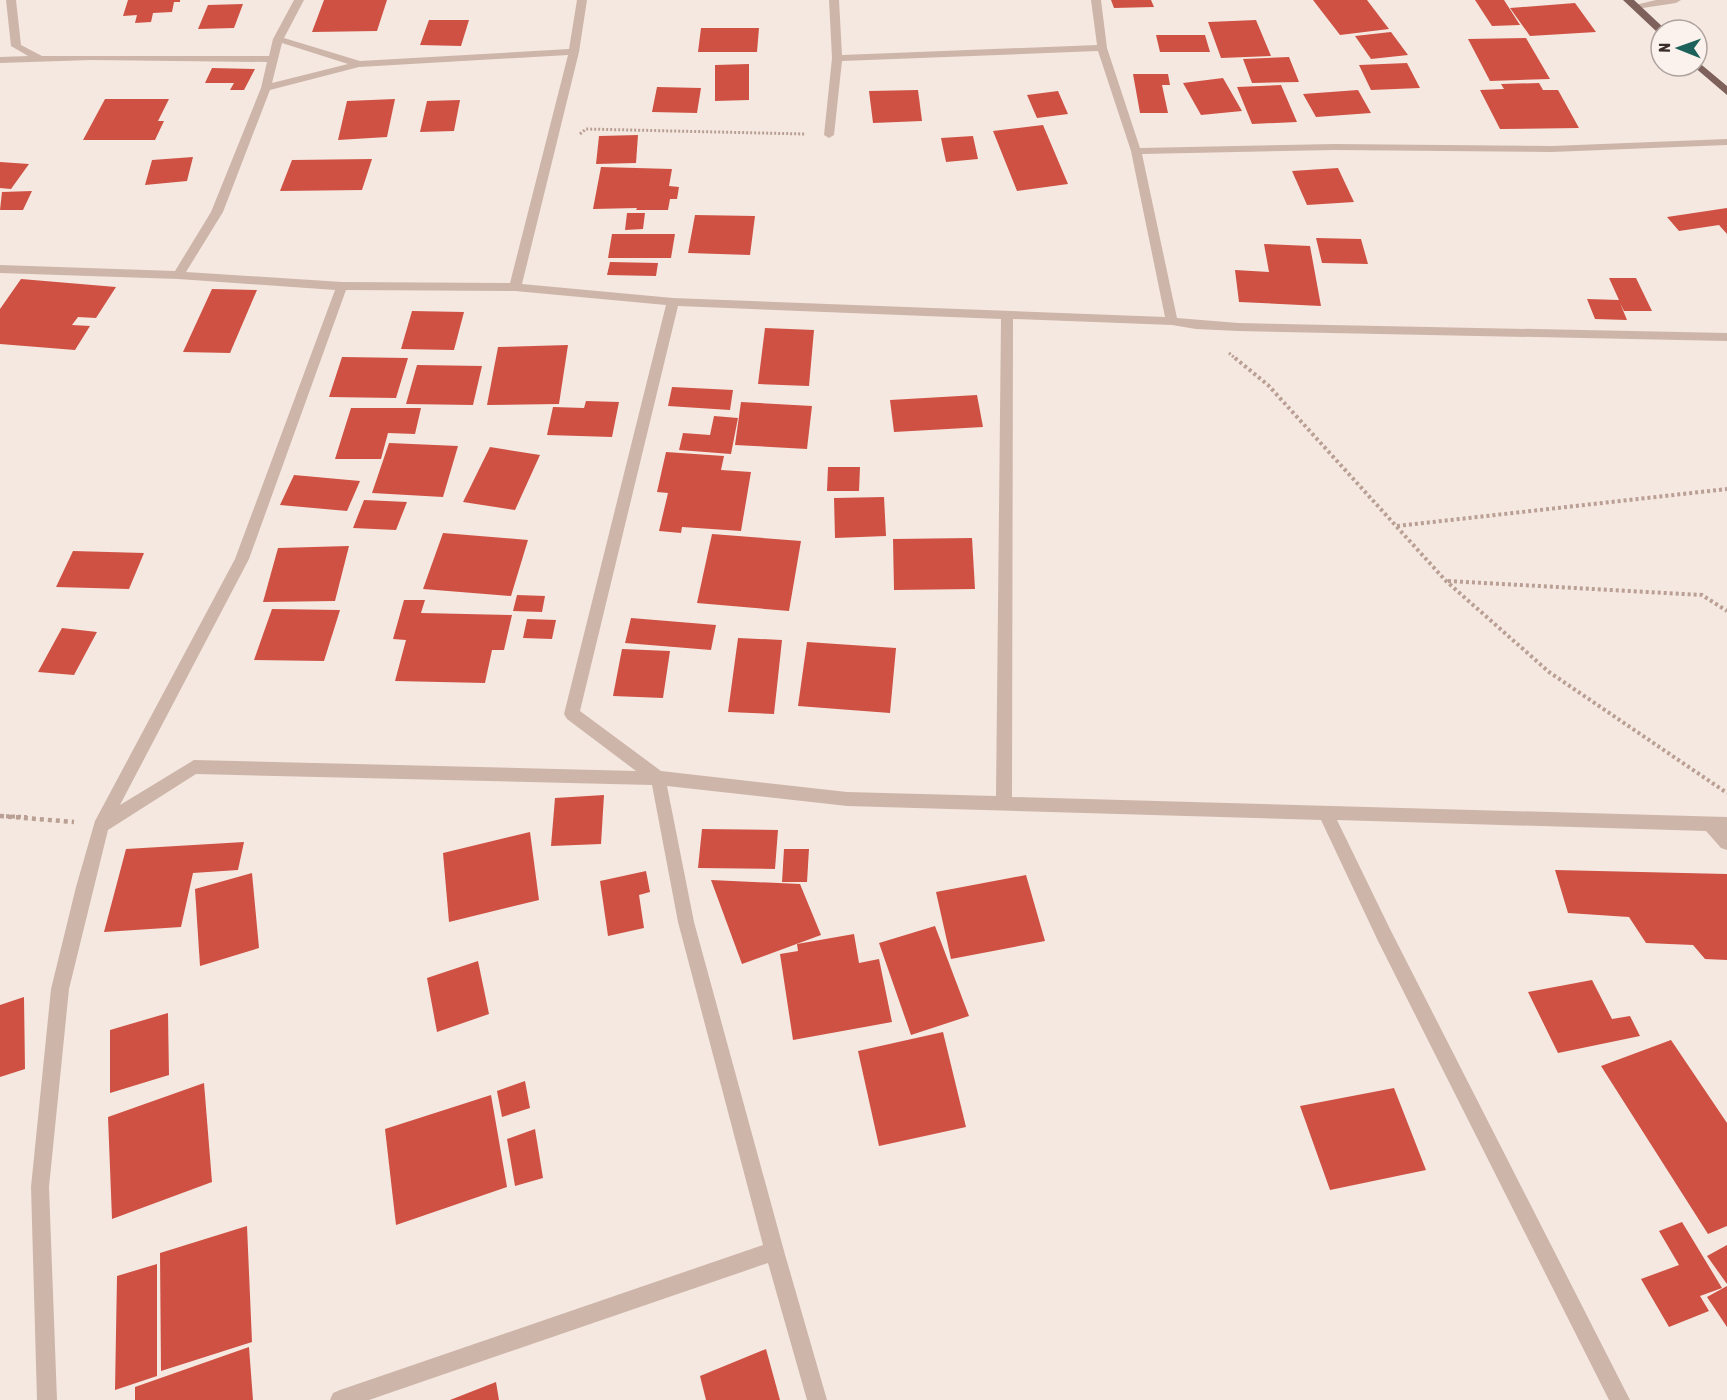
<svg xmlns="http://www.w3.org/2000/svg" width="1727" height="1400" font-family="'Asap Condensed',sans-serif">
  <rect width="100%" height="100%" fill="#f5e8e0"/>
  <g fill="#ce5144">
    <path d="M128,0H180V2H174L172,12L153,13L151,22L135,23L137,15L123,16Z"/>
    <path d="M324,0H387L377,31L312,32Z"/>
    <path d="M1111,0H1151L1154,7L1114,8Z"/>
    <path d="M1313,0H1367L1389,29L1340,35Z"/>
    <path d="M1475,0H1504L1520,25L1492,26Z"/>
    <path d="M1575,3L1596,32L1530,36L1510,8Z"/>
    <path d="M243,4L234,28L198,29L208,5Z"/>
    <path d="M429,20H469L461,46L420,45Z"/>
    <path d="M1256,20L1271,56L1221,58L1208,22Z"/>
    <path d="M701,28H759L757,52H698Z"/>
    <path d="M1391,32L1408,55L1371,59L1355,36Z"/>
    <path d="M1156,35H1205L1210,52H1160Z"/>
    <path d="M1526,38L1550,79L1490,81L1468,39Z"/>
    <path d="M1289,57L1299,82L1252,83L1243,59Z"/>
    <path d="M1407,63L1420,88L1371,90L1359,65Z"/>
    <path d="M749,64V100L715,101V65Z"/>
    <path d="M212,68L255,69L244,90H230L234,83H205Z"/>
    <path d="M1133,74H1168L1170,85H1162L1168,113H1140Z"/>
    <path d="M1223,78L1242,111L1201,115L1183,83Z"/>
    <path d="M1539,83L1543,90H1558L1579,128L1500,129L1480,90L1504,89L1501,84Z"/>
    <path d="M1281,85L1297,122L1252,124L1237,87Z"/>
    <path d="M657,87L701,88L697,113L652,112Z"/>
    <path d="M918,90L922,121L873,123L869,91Z"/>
    <path d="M1358,90L1371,113L1316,117L1303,94Z"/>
    <path d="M1058,91L1068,114L1037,118L1027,95Z"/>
    <path d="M105,99H169L158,121H164L155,140H83Z"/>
    <path d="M395,99L387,137L338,140L347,101Z"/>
    <path d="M460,100L454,131L420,132L427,101Z"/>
    <path d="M1043,125L1068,184L1017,191L993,131Z"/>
    <path d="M638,135L636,163L596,164L599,136Z"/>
    <path d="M973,136L978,159L946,162L941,138Z"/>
    <path d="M193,157L187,181L145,185L152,160Z"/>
    <path d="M372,159L362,190L280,191L292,160Z"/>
    <path d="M0,162L29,164L11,189L0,188Z"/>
    <path d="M601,167L672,169L669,186L679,187L677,199H670L668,210H636L637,208L593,209Z"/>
    <path d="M1338,168L1354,202L1307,205L1292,171Z"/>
    <path d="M32,191L23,210H0L2,192Z"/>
    <path d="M1727,208V234L1719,225L1679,231L1667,217Z"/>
    <path d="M627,213H645L643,229L625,230Z"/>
    <path d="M695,215L755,216L750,255L688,253Z"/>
    <path d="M612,234H675L671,258H608Z"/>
    <path d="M1316,238L1361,239L1368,264L1322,263Z"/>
    <path d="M1264,244L1310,246L1321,306L1239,302L1235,270L1269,272Z"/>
    <path d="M610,262L658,263L656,276L607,275Z"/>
    <path d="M1609,278H1636L1652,311H1624L1620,303L1627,320L1595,319L1587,299L1619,300Z"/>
    <path d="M21,279L116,287L96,318L78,317L72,325L90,326L75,350L0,344V309Z"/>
    <path d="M212,289L257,290L230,353L183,352Z"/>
    <path d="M412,311L464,312L454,350L401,349Z"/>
    <path d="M765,328L814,330L809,386L758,384Z"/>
    <path d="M568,345L559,404L487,405L498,347Z"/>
    <path d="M342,357L408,358L396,398L329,397Z"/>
    <path d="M417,365L482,366L473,405L406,404Z"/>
    <path d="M672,387L733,390L730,410L668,406Z"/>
    <path d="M977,395L983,427L894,432L890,400Z"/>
    <path d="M586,401L619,402L612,437L547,435L553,407L584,408Z"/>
    <path d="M741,402L812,406L807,449L735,445Z"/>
    <path d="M351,408H421L415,434L388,433L381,459H335Z"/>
    <path d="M714,416L738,418L731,454L679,450L683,433L710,435Z"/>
    <path d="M389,443L458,446L443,497L372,493Z"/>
    <path d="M490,447L540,455L515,510L463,502Z"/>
    <path d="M666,452L724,456L721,470L751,472L741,531L682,527L681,533L659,531L668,493L657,492Z"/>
    <path d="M828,467H860L859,491H827Z"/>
    <path d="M294,475L360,481L347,511L280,505Z"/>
    <path d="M884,497L886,536L835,538L834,498Z"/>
    <path d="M364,500L407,502L396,530L353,528Z"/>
    <path d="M443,533L528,540L511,596L423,589Z"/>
    <path d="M712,534L801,541L789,611L697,603Z"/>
    <path d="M972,538L975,589L894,590L893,539Z"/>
    <path d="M349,546L335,601L263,602L278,548Z"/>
    <path d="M73,551L144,553L129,589L56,587Z"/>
    <path d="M517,595L545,596L542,612L513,611Z"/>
    <path d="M404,600H425L421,613L512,615L504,650H492L485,683L395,681L406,640L393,639Z"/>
    <path d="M272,609L340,610L324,661L254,660Z"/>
    <path d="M631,618L716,625L711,650L625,643Z"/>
    <path d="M527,619L556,620L552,639L523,638Z"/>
    <path d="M62,628L97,632L74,675L38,672Z"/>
    <path d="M738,638L782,640L774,714L728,712Z"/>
    <path d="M807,642L896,648L890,713L798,706Z"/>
    <path d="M622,649L670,651L663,698L613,696Z"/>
    <path d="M604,795L601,844L551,846L555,798Z"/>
    <path d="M702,829L778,830L775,869L698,868Z"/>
    <path d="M530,832L539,900L449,922L443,853Z"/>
    <path d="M244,842L238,870L193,873L181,927L104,932L126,849Z"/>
    <path d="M784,849H809L807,882H782Z"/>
    <path d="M1555,870L1727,874V960L1705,959L1693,945L1646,943L1629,917L1568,913Z"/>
    <path d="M646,871L650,892L639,895L644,928L608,936L600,881Z"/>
    <path d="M252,873L259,948L200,966L195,889Z"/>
    <path d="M1026,875L1045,941L951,959L936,892Z"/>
    <path d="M711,880L800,884L821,935L742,964Z"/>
    <path d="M935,926L969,1016L911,1035L879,943Z"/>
    <path d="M854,934L859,963L879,959L892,1022L793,1040L780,954L798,951L797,944Z"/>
    <path d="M478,961L489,1014L437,1032L427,978Z"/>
    <path d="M1592,980L1612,1019L1630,1016L1640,1036L1558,1053L1528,992Z"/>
    <path d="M24,997L25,1069L0,1077V1005Z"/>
    <path d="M168,1013L169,1075L110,1093V1030Z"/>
    <path d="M943,1032L966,1127L879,1146L858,1051Z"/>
    <path d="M1671,1040L1727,1123V1226L1708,1234L1601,1066Z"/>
    <path d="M525,1081L530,1108L502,1117L497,1091Z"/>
    <path d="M204,1083L212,1182L112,1219L108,1117Z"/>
    <path d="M1394,1088L1426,1170L1330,1190L1300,1106Z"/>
    <path d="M491,1095L507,1187L396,1225L385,1129Z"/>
    <path d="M535,1129L543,1178L515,1186L507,1139Z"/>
    <path d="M1682,1222L1722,1288L1700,1296L1709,1311L1669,1327L1641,1279L1679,1265L1659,1231Z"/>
    <path d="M247,1226L252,1342L161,1371L160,1253Z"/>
    <path d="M1727,1245V1284L1707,1256Z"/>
    <path d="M157,1264V1376L115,1390L117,1276Z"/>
    <path d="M1727,1286V1327L1707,1297Z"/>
    <path d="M249,1347L253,1400H135V1387Z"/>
    <path d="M766,1349L780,1400H706L700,1376Z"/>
    <path d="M496,1382L499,1400H450Z"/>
  </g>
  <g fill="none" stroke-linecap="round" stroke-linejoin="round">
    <g stroke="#ba9f94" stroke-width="3" stroke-dasharray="2 2" stroke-linecap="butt">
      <path d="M580,134L586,129L805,134"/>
      <path d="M1229,353L1236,359"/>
    </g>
    <g stroke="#ba9f94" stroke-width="4" stroke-dasharray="3 3" stroke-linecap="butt">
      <path d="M1235,358L1268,385L1446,581L1549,672L1727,793"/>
      <path d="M1397,526L1727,489"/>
      <path d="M1448,581L1702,595L1727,611"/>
      <path d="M0,816L27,817"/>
    </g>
    <path stroke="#ba9f94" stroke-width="4.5" stroke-dasharray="4 4" stroke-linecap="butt" d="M0,816L74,822"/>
    <g fill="#ceb5aa" fill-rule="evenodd">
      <path d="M6,0H16L21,45L42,56H269L273,39L294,0H304L284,38L360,61L569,49L577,0H587L579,52L522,284L673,298L1165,317L1131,151L1098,51L842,61L834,135L829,138L824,135L832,58L829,0H839L842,55L1097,45L1091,0H1101L1107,48L1140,148L1335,144L1552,146L1727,139V145L1552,152L1335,150L1142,154L1177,318L1238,323L1727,333V341L1238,331L1196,329L1172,325L1013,319L1012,797L1727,817V850L1721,848L1706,831L1337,820L1390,929L1630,1400H1609L1378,941L1321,820L847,806L667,786L694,922L784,1251L827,1400H807L768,1263L369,1400H330L333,1393L340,1390L763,1245L678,922L652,785L196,774L108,830L69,989L49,1187L57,1400H37L31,1187L51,989L76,887L95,821L235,559L335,290L178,279L0,273V265L175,271L211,212L261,88L267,62L91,60L0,63V57L28,56L11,46ZM282,43L348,64L272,83ZM568,55L510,283L342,282L186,272L223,212L270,90L359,67ZM346,290L515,291L666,305L564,714L567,719L636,771L194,760L120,805L249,559ZM678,306L1001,319L996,796L847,792L661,771L580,711Z"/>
      <path d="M1656,0H1681L1676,3L1636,9L1631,6Z"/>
    </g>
    <g fill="#7e615a" fill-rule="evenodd">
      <path d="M1623,0H1634L1666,30L1657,32Z"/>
      <path d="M1697,61L1727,86V95L1693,66H1697Z"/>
    </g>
  </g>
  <g transform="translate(1679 48) rotate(271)"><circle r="28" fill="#fcf2ed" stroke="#afa39f" stroke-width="1.5"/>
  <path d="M0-4.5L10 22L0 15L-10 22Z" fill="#1c615a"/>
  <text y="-9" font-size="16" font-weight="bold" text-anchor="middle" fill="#3b2d2a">N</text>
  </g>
</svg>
